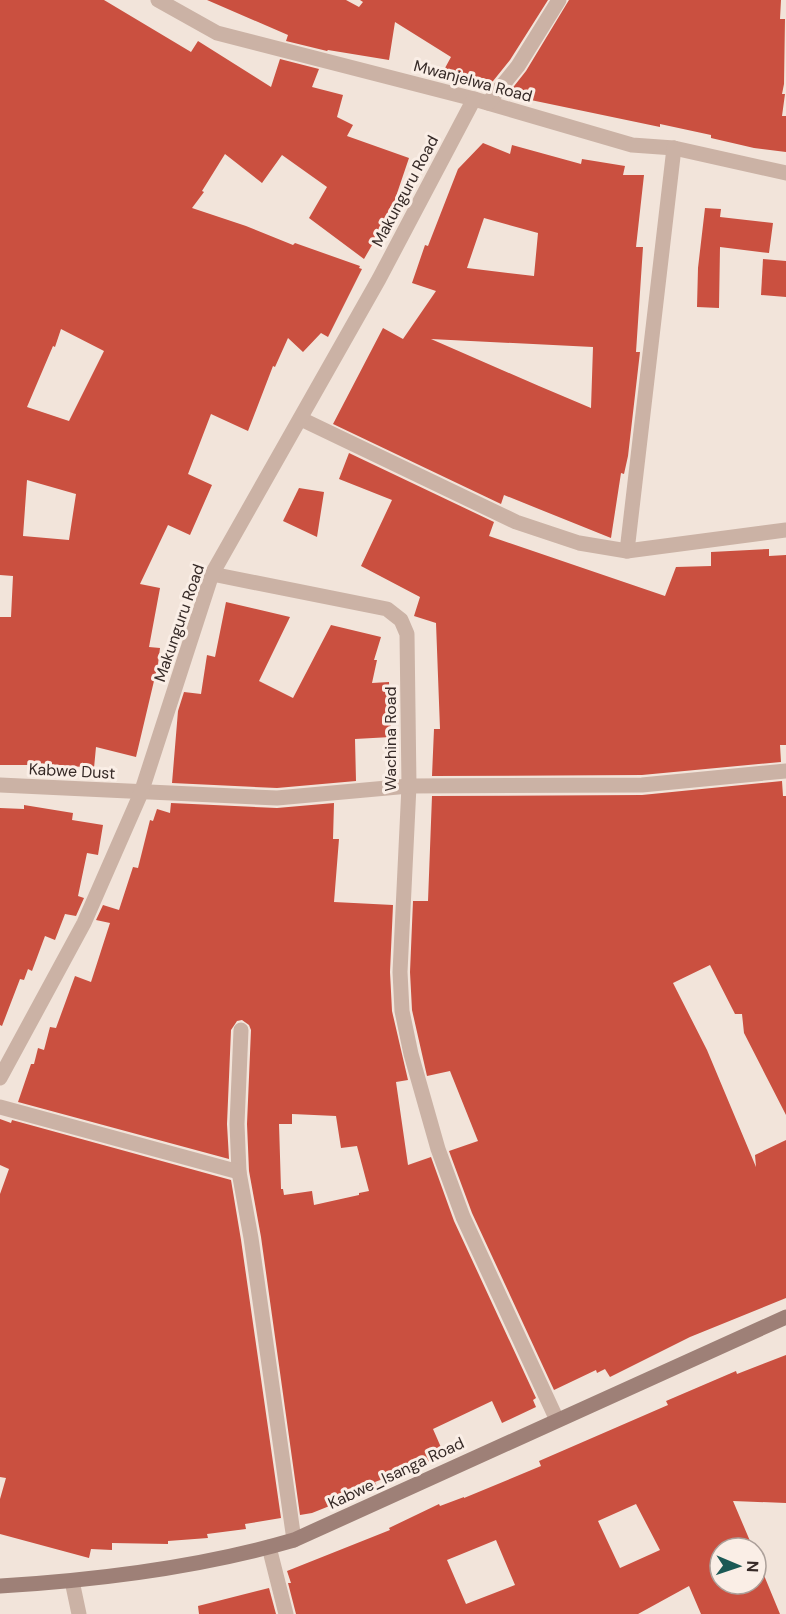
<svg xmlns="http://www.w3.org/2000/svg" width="786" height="1614" font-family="'DM Sans',sans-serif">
  <rect width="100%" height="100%" fill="#f2e4da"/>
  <g fill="#ca5040" fill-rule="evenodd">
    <path d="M0,0H104L191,52L198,41L271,87L280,59L319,69L312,87L343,95L337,117L353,125L347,136L409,158L390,214L364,259L309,218L327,187L282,155L262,183L225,154L202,191L204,192L192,208L246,226L293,245L295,243L360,266L359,268L362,269L328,337L321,333L303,352L288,338L275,367L273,366L248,431L211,414L188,474L212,485L190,535L168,525L140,584L160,588L149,647L160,648L158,664L136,757L96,747L94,768L37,763V765H0V617H11L13,576L0,575ZM61,329L104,351L69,421L27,407L53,346L55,347ZM27,480L76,494L69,540L23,536Z"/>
    <path d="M207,0H346L359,7L363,2L360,0H548L510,60L485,91L445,68L451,57L395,22L389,60L328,50L327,51L286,41L288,35Z"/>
    <path d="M569,0H781L780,19H785L784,84L782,94H785L782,116H786V152L754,148L711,138V135L660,124V127L507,95L526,71Z"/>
    <path d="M483,143L510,154L512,145L581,164L582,159L625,166L623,175H644L636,247H643L636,352H640L628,456L624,474L621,473L611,538L504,495L501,504L333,424L383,328L403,339L436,291L412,283L425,245L428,246L458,169ZM484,218L538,233L534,276L467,268ZM431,339L593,347L591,408L539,386Z"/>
    <path d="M705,208L721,209L720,217L773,223L769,253L720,247L719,308L697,307L698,268Z"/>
    <path d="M763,259L786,261V297L761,295Z"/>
    <path d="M349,453L494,522L489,536L665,596L676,567L711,566V552L769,549V556L786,555V745H780L781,762L642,775L432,776L434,729H440L436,623L414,616L420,597L361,566L392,500L339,479Z"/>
    <path d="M299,488L324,492L317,537L283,521Z"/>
    <path d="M226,602L290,617L259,681L293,698L331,625L381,637L374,660H377L372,683L389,682L391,737L355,739L356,781L277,788L172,783L178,711L184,692L201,694L207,655L215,657Z"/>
    <path d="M782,781L783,796H786V1115L744,1033L742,1014H735L710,965L673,983L707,1050L756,1167L755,1155L786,1140V1298L690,1337L610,1377L605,1369L597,1373L596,1370L554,1390L472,1213L449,1151L478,1141L450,1071L427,1076L412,1010L410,972L413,901H428L432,796L642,795Z"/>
    <path d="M171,803L277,808L334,803L333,839H339L334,902L393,905L390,972L392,1011L408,1080L396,1082L408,1165L431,1157L454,1221L536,1398L533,1400L536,1407L502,1423L492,1401L433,1429L443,1452L431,1457L432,1460L375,1482L377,1487L312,1513L300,1515L261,1237L249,1171L247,1124L251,1030L249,1025L242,1020L237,1021L231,1030L227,1124L229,1159L18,1102L31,1064H34L38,1048L44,1050L50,1027L56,1028L75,976L91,982L110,923L96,920L103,905L119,910L133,867L138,868L150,820L153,821L157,809L170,813ZM292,1114L336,1116L341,1148L357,1146L369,1191L359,1193V1195L314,1205L312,1191L284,1195L283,1189H281L279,1124H292Z"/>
    <path d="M24,805L73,813L72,820L103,825L98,855L87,853L78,896L84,898L76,916L65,914L55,940L45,936L32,971L28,969L24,980L20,979L2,1026L0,1025V808L24,809Z"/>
    <path d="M0,1119L11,1123L12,1120L231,1180L241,1240L281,1518L245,1524L246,1529L207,1534L208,1538L168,1541V1544L112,1543V1550L91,1549L89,1558L0,1534V1499L6,1478L0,1477V1194L9,1169L0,1165Z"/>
    <path d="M786,1355V1503L733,1501L753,1548H720V1584H756V1556L780,1614H701L689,1586L638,1614H296L288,1583H291L287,1571L390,1530L389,1528L439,1504L440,1506L464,1497V1498L541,1466L539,1461L668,1405L666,1401L736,1371L737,1374ZM636,1504L660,1550L620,1568L598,1521ZM496,1540L515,1585L466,1604L447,1560Z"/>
    <path d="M269,1588L276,1614H199L198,1606Z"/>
  </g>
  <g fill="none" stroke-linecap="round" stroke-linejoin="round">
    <g stroke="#cbb2a5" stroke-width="15">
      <path d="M158,0L217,33L474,99L632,145L674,148L786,173"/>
      <path d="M488,103L518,66L559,0"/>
      <path d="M301,419L516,522L579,543L627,551L786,530"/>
      <path d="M627,551L674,148"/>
      <path d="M212,574L387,609L401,620L407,634L409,786L400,972L402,1011L411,1054L438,1149L463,1217L557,1420"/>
      <path d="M0,785L277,798L409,786L642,785L786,771"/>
      <path d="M241,1030L237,1124L239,1172L251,1238L294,1540"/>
      <path d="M0,1078L84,923L141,793L212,574L379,279L474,99"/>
      <path d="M0,1107L239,1172"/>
      <path d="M269,1547L286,1614"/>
      <path d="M72,1581L79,1614"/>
    </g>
    <path stroke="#9e8077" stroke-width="15" d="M0,1586C99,1580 198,1568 294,1540L786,1317"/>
  </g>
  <g text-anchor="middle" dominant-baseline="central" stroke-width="6" stroke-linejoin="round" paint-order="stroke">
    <g font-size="16" fill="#362a27" stroke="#faeee6">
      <text transform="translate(473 81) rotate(15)">Mwanjelwa Road</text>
      <text transform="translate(405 191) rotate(-62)">Makunguru Road</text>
      <text transform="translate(179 623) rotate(-71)">Makunguru Road</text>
      <text transform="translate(390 739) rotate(-90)">Wachina Road</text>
      <text transform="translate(72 771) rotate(3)">Kabwe Dust</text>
      <text transform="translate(396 1473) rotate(-25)">Kabwe_Isanga Road</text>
    </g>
  </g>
  <g transform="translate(738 1566) rotate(92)"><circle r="28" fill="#faeee6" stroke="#aca09a" stroke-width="1.5"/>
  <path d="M0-4.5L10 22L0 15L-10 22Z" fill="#1b5955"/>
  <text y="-9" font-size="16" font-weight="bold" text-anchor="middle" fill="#362a27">N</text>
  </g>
</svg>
